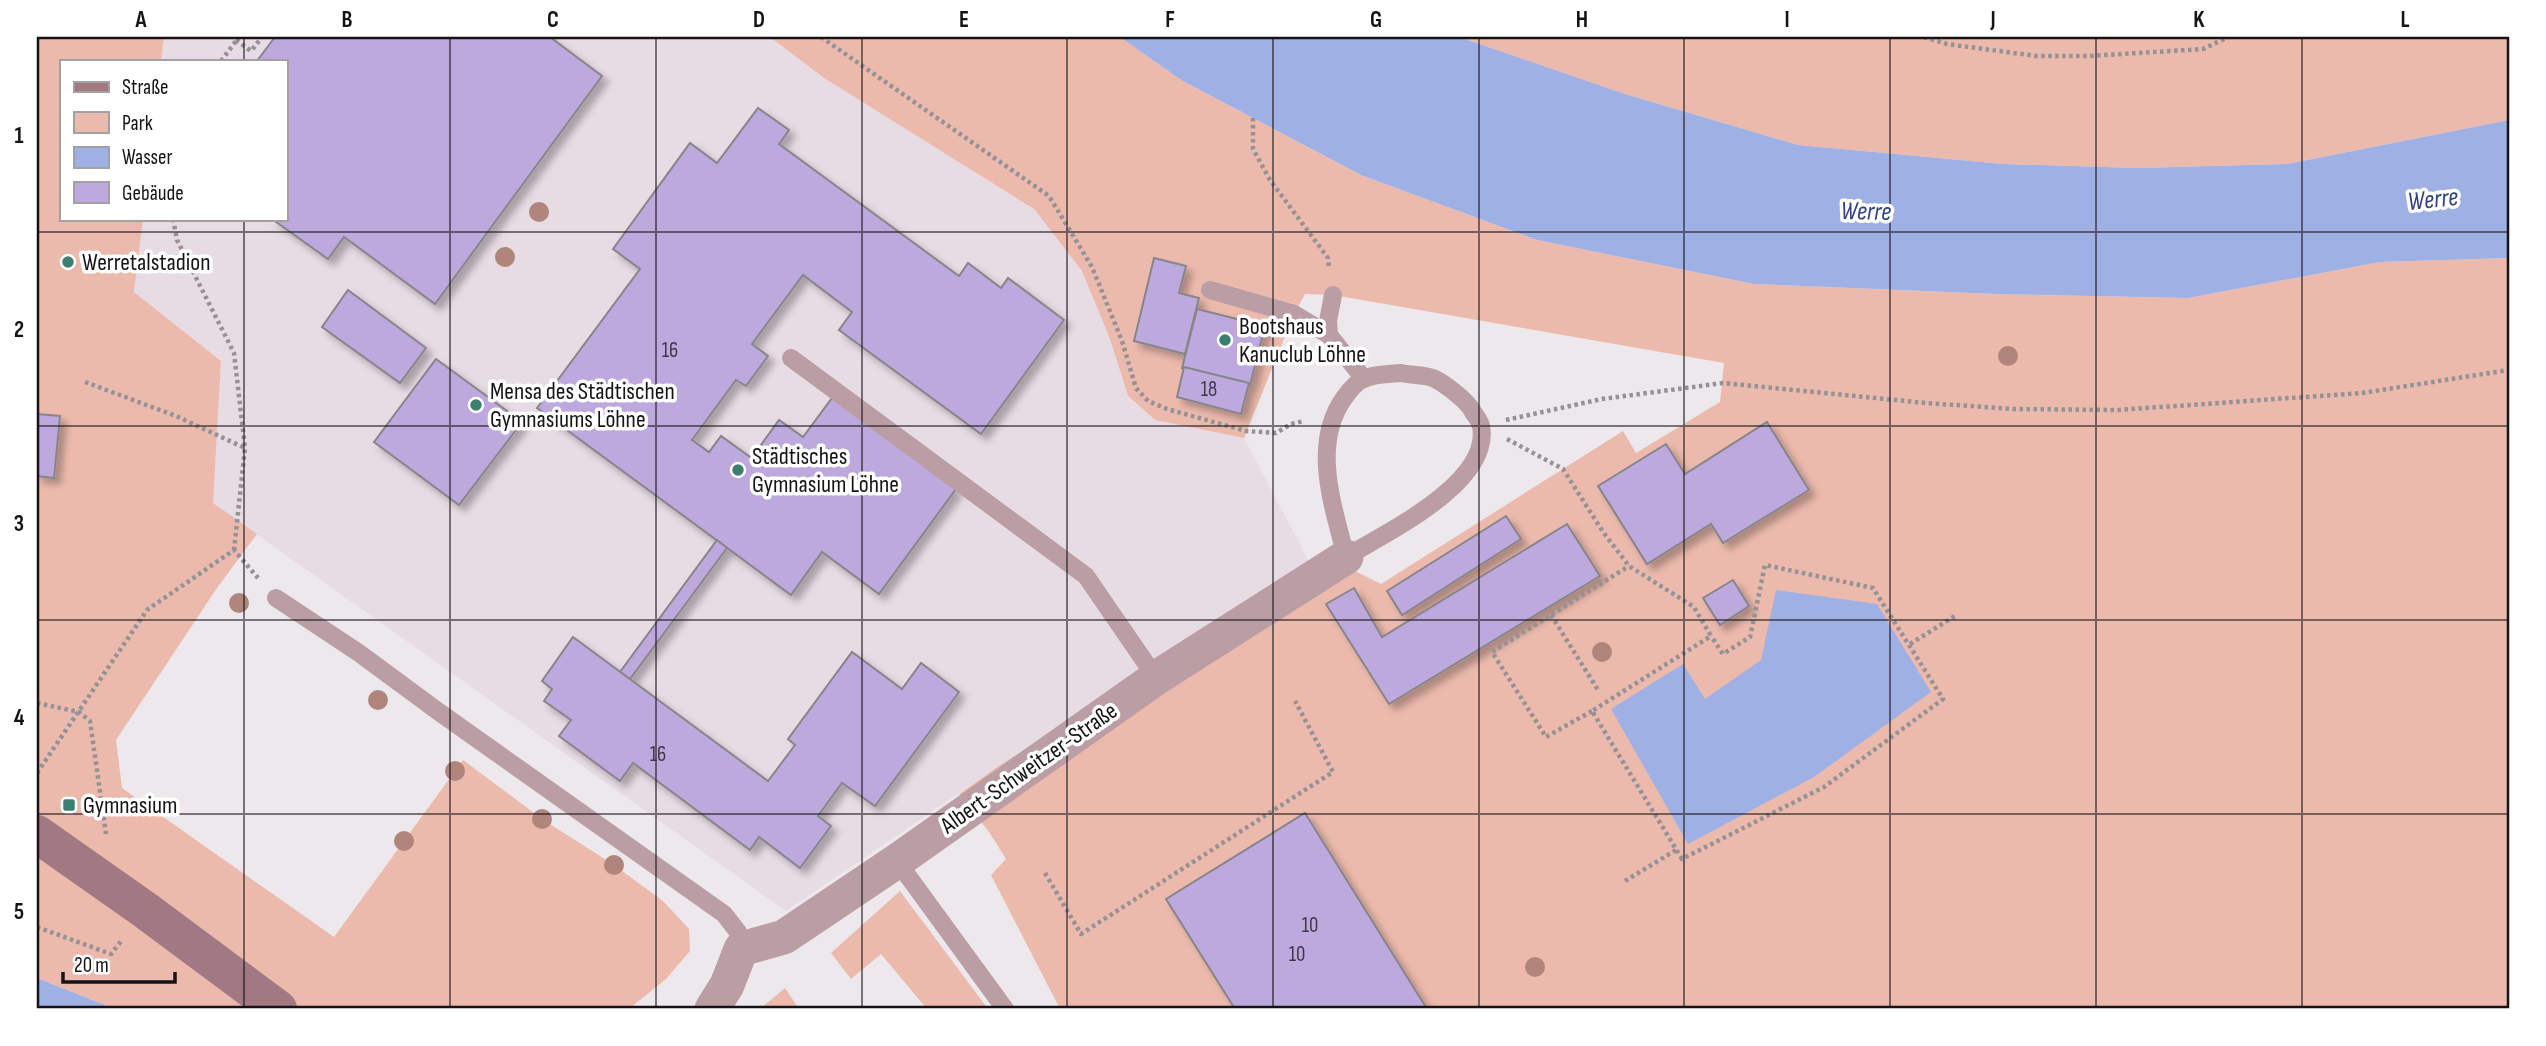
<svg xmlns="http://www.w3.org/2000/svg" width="2546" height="1046" font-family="'Sofia Sans Condensed',sans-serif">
  <defs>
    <filter id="shadow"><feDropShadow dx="6" dy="6" stdDeviation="3.5" flood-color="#0004"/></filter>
  </defs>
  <rect width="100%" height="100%" fill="#ede8ec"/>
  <path fill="#e7dbe4" d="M164,37H770L824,78L1034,209L1082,271L1110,339L1128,396L1155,420L1244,438L1314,571L997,767L786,911L213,503L221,361L134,292L143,219H285V61H161Z"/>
  <g fill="#ecbaad">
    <path d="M37,37H164L161,61H61V219H143L134,292L221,361L213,503L257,534L217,588L116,740L122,788L334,937L463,760L542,819L614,865L663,901L689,929L690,951L666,979L629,1009H115L37,978Z"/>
    <path d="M770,37H1120L1181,80L1361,175L1537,240L1754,284L1997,294L2188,298L2380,262L2509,258V1009H1060L991,875L1006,859L989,832L959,794L997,767L1219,628L1353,570L1381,584L1623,431L1636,453L1720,402L1724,363L1333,295L1305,294L1294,314L1244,438L1155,420L1128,396L1110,339L1082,271L1034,209L824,78Z"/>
    <path d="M1459,37H2509V120L2287,164L2137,168L2003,164L1798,145L1625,94Z"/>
    <path d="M900,891L988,1009H927L881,954L851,979L831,953Z"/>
    <path d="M785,988L799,1009H760Z"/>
  </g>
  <g fill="#9fb0e4">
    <path d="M1120,37H1459L1625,94L1798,145L2003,164L2137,168L2287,164L2509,120V258L2380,262L2188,298L1997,294L1754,284L1537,240L1361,175L1181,80Z"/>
    <path d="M1776,590L1877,604L1931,692L1814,777L1688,844L1611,709L1683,664L1705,699L1761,660Z"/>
    <path d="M37,978L115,1009H37Z"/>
  </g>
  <g fill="#bda9de" stroke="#87858a" stroke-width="2" filter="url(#shadow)">
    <path d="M275,37H550L602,76L435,304L344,237L328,259L272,219H285V61H257Z"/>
    <path d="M758,108L789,130L779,144L959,276L968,263L1001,288L1008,278L1064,320L981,434L839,330L852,312L803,275L752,344L768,356L746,386L736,380L692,440L709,452L721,436L757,462L763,453L758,449L779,420L803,437L832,398L956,489L879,594L822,552L791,595L537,408L640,269L613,249L690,143L717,163Z"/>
    <path d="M1154,258L1186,266L1179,293L1199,298L1185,354L1134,341Z"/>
    <path d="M348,290L426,348L400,383L322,327Z"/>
    <path d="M1197,309L1265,326L1250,385L1182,368Z"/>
    <path d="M436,359L522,422L459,505L374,442Z"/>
    <path d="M1184,367L1249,383L1241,414L1177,397Z"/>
    <path d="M37,414L60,416L54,478L37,476Z"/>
    <path d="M1767,422L1809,490L1723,543L1711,524L1647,564L1598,486L1666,444L1685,474Z"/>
    <path d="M1506,516L1521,539L1402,615L1387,591Z"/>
    <path d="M1567,524L1600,576L1389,704L1326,604L1354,588L1382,637Z"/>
    <path d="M717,540L727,548L630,679L620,672Z"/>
    <path d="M1733,580L1749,606L1720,625L1703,598Z"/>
    <path d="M573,637L768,781L795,745L788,739L852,652L902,689L921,663L959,692L875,806L842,783L818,816L831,826L800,868L759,837L750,850L633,763L620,781L559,736L571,720L544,701L552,689L542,681Z"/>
    <path d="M1305,813L1427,1009H1235L1166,899Z"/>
  </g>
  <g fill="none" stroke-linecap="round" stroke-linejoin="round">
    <g stroke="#959195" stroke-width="4.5" stroke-dasharray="3.5 3.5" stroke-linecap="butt">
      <path d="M821,37L1049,196L1092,267L1122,341L1136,388L1148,401L1167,409L1246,431L1276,433L1291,424L1304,421"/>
      <path d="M1924,37L1947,44L2036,56H2089L2203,49L2228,37"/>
      <path d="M236,40L251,51L262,37"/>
      <path d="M221,61L239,37"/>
      <path d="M1253,118V149L1270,180L1328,258L1329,268"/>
      <path d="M173,219L177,240L234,353L245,448L234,550"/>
      <path d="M85,382L176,416L245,448"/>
      <path d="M1506,420L1602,399L1723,383L1926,403L2013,409L2118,410L2362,393L2509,370"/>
      <path d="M1507,439L1563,469L1603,532L1629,566L1694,607L1711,636L1592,711L1682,859L1824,787L1943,699L1873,588L1765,565L1750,637L1723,654L1711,636"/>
      <path d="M1551,615L1598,690"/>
      <path d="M1910,644L1955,616"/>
      <path d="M37,703L79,712L90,721L106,834"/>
      <path d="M1592,711L1546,737L1492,652L1629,566"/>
      <path d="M37,773L147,610L234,550L258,578"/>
      <path d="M1045,873L1081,934L1333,772L1295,701"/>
      <path d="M1625,881L1676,850"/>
      <path d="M37,927L111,954L122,940"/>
    </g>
    <g stroke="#bb9ea4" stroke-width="18">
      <path d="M1210,290L1294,314L1329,335L1364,379"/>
      <path d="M1329,335L1328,321L1333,295"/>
      <path d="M791,358L1086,576L1156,678"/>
      <path d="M1401,373C1411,375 1424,375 1433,378C1444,383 1468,401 1473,412C1476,416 1480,422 1481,426C1492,483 1385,533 1346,557C1333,505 1311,445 1344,398C1349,391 1355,383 1363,379C1374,374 1390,374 1401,373Z"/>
      <path d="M276,598L359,653L439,712L724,914L738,932L741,949"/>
      <path d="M897,861L1005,1009"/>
    </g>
    <path stroke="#bb9ea4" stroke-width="35" d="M712,1009L727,985L741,949L784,937L897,861L1156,678L1346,557"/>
    <path stroke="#a27982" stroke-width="38" d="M37,834L145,910L278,1009"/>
  </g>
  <g fill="#b0857c">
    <circle cx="539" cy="212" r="10"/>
    <circle cx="505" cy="257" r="10"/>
    <circle cx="2008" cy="356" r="10"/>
    <circle cx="239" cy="603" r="10"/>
    <circle cx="1602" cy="652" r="10"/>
    <circle cx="378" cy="700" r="10"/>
    <circle cx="455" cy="771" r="10"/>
    <circle cx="542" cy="819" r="10"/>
    <circle cx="404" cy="841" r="10"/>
    <circle cx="614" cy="865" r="10"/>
    <circle cx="1535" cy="967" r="10"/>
  </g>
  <path fill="none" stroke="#151315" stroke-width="2" stroke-opacity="0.55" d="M244,37V61M450,37V1009M656,37V1009M862,37V1009M1067,37V1009M1273,37V1009M1479,37V1009M1684,37V1009M1890,37V1009M2096,37V1009M2302,37V1009M244,219V1009M37,232H2509M37,426H2509M37,620H2509M37,814H2509"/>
  <g fill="#3c7f71" stroke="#fff" stroke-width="2.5">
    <circle cx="68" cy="262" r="7"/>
    <circle cx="1225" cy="340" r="7"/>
    <circle cx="476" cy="405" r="7"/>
    <circle cx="738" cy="470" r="7"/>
    <rect x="62" y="798" width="14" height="14" rx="3.5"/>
  </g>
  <g text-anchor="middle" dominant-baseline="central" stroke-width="7" stroke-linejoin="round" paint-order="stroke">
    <g font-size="21" fill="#3f3847">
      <text x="670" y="350">16</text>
      <text x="1209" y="389">18</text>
      <text x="658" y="754">16</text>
      <text x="1310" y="925">10</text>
      <text x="1297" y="954">10</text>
    </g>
    <g font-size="24" fill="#151315" stroke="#fff" text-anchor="start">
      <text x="82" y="262">Werretalstadion</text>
      <text x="1239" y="326">Bootshaus<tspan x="1239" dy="28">Kanuclub Löhne</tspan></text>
      <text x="490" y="391">Mensa des Städtischen<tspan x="490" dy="28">Gymnasiums Löhne</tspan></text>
      <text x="752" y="456">Städtisches<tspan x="752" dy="28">Gymnasium Löhne</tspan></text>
      <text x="83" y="805">Gymnasium</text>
    </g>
    <g font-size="24" fill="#151315" stroke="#fff">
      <text transform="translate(1029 768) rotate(-35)">Albert-Schweitzer-Straße</text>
    </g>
    <g font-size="26" font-style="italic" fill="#324180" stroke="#fff">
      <text transform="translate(2433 200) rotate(-6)">Werre</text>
      <text transform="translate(1866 212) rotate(1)">Werre</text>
    </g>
  </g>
  <rect width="2546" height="1046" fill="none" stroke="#ffffff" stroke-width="77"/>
  <rect x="60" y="60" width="228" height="161" fill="#ffffff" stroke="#a1a1a1" stroke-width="2"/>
  <rect x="74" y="82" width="35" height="10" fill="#a27982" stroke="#a1a1a1" stroke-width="2"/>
  <text x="122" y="94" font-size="21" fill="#151315">Straße</text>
  <rect x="74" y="112" width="35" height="21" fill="#ecbaad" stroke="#a1a1a1" stroke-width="2"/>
  <text x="122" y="130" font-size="21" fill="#151315">Park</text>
  <rect x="74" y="147" width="35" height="21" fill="#9fb0e4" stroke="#a1a1a1" stroke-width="2"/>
  <text x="122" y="164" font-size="21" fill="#151315">Wasser</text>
  <rect x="74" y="182" width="35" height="21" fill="#bda9de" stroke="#a1a1a1" stroke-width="2"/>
  <text x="122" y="200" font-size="21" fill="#151315">Gebäude</text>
  <path d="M63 972v10h112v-10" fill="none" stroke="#151315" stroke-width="3.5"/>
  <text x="74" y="972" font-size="21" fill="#151315" stroke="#ffffff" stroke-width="5" paint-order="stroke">20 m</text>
  <rect x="38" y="38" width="2470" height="969" fill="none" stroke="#151315" stroke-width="2.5"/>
  <g font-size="23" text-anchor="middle" font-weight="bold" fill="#151315">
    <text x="141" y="27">A</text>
    <text x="347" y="27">B</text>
    <text x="553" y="27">C</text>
    <text x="759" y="27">D</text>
    <text x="964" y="27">E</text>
    <text x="1170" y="27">F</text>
    <text x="1376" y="27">G</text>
    <text x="1582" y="27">H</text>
    <text x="1787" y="27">I</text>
    <text x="1993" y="27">J</text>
    <text x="2199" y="27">K</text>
    <text x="2405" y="27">L</text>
    <text x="19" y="143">1</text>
    <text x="19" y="337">2</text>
    <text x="19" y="531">3</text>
    <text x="19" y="725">4</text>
    <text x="19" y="919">5</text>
  </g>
</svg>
